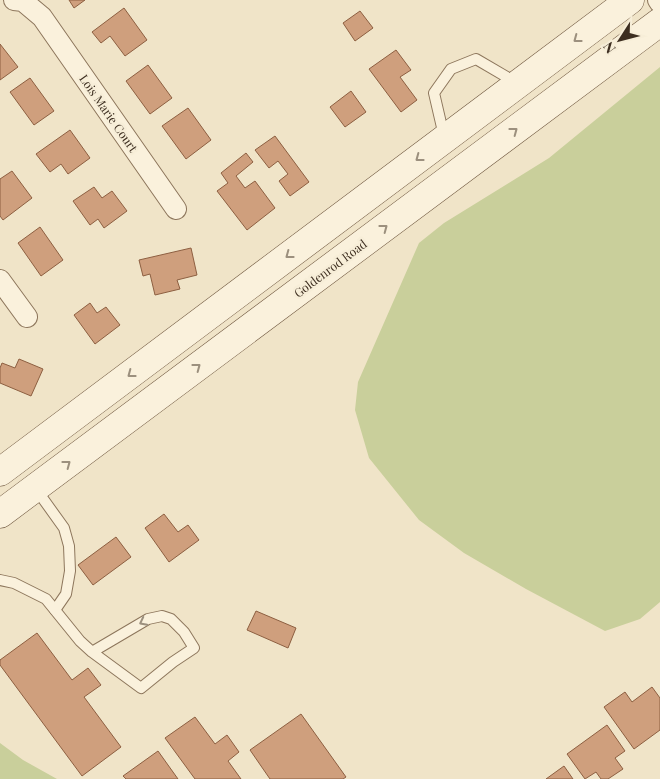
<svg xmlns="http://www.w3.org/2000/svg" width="660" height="779" font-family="'Playfair Display',serif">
  <rect width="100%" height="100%" fill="#f0e4c8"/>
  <g fill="#c9cf9b">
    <path d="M660,67V602L640,619L605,631L526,589L464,553L419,520L369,458L355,410L358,382L419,243L444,223L549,158Z"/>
    <path d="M0,743L23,760L57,779H0Z"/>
  </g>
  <g fill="#cf9f7d" stroke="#8d5f41">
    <path d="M69,0H85L74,8Z"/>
    <path d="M124,8L147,40L125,56L110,36L101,43L92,32Z"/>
    <path d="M360,11L373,28L355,41L343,23Z"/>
    <path d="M0,44L18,67L0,80Z"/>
    <path d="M396,50L411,70L400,77L417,100L401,112L369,69Z"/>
    <path d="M148,65L172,98L150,114L126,81Z"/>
    <path d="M30,78L54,111L34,125L10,92Z"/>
    <path d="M351,91L366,112L345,127L330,107Z"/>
    <path d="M188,108L211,140L186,159L162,126Z"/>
    <path d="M70,130L90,158L68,174L61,164L50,172L36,154Z"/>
    <path d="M275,136L309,182L290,196L279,181L288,174L278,161L269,168L255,150Z"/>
    <path d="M246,153L253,162L236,176L245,188L255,181L275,208L247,230L217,191L228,183L221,173Z"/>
    <path d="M12,171L32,198L3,220L0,216V179Z"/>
    <path d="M94,187L102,198L112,191L127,211L104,228L98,219L90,225L73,201Z"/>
    <path d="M40,227L63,260L41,276L18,243Z"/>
    <path d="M191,248L197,275L177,280L180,289L155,295L150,274L143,276L139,260Z"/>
    <path d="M90,303L97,313L106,307L120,325L95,344L74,315Z"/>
    <path d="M19,359L43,369L31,396L0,383V368L2,363L15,368Z"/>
    <path d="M164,514L178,532L188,525L199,540L169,562L145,528Z"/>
    <path d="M116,537L131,557L93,585L78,565Z"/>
    <path d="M256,611L296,628L288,648L247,630Z"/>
    <path d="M37,633L72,680L88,668L101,685L84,697L121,747L82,776L0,665V660Z"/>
    <path d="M652,687L660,698V730L634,749L604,707L625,692L632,702Z"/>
    <path d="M301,714L346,777L343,779H270L250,750Z"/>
    <path d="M195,717L215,744L227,735L239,752L228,761L241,779H195L165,738Z"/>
    <path d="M607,725L625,751L615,758L623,769L608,779H601L596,772L585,779L567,754Z"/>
    <path d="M158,751L178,779H126L123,776Z"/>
    <path d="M564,766L573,779H546Z"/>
  </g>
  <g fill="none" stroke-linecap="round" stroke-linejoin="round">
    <g stroke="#8d765c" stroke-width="12">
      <g id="service">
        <path d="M444,136L434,93L451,69L476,59L517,83"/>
        <path d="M36,489L64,528L69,546L70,571L66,594L55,610"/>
        <path d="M0,580L14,583L46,599L80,641L92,652L141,688L173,662L194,648L184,632L171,619L162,616L148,619L92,652"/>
      </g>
    </g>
    <g stroke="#8d765c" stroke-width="22">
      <g id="minor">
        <path d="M14,0L23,1L42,17L176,209"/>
        <path d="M658,0L660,3"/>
        <path d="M0,280L27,317"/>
      </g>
    </g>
    <g stroke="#6f573f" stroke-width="29">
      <g id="secondary">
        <path d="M0,472L630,0"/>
        <path d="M0,514L660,22"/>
      </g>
    </g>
    <use href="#service" stroke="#faf1dc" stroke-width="10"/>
    <use href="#minor" stroke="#faf1dc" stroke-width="20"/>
    <use href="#secondary" stroke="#faf1dc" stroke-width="28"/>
  </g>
  <defs><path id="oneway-chevron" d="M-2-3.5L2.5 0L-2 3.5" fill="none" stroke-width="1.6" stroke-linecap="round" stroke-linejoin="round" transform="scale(1.25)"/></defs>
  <g stroke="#9c907e">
    <use href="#oneway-chevron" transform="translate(577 39) rotate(143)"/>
    <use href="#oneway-chevron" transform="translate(514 131) rotate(-37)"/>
    <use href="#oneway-chevron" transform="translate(419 158) rotate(143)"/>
    <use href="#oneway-chevron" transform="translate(384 228) rotate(-37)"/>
    <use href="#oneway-chevron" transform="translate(289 255) rotate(143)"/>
    <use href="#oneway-chevron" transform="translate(197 367) rotate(-37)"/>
    <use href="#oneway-chevron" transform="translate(131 374) rotate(143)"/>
    <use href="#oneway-chevron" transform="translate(67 464) rotate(-37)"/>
    <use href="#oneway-chevron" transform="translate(143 622) rotate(153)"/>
  </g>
  <g text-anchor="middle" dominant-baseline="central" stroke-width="5" stroke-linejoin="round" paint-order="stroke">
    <g font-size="12" fill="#3d2e20" stroke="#f7eed8">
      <text transform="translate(109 113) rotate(55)">Lois Marie Court</text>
      <text transform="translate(330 268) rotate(-37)">Goldenrod Road</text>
    </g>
  </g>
  <g transform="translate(620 40) rotate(234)" stroke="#f7eed8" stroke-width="4" paint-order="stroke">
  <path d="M0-4L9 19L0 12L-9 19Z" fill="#3d2e20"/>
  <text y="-8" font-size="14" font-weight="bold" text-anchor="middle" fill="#3d2e20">N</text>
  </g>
</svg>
